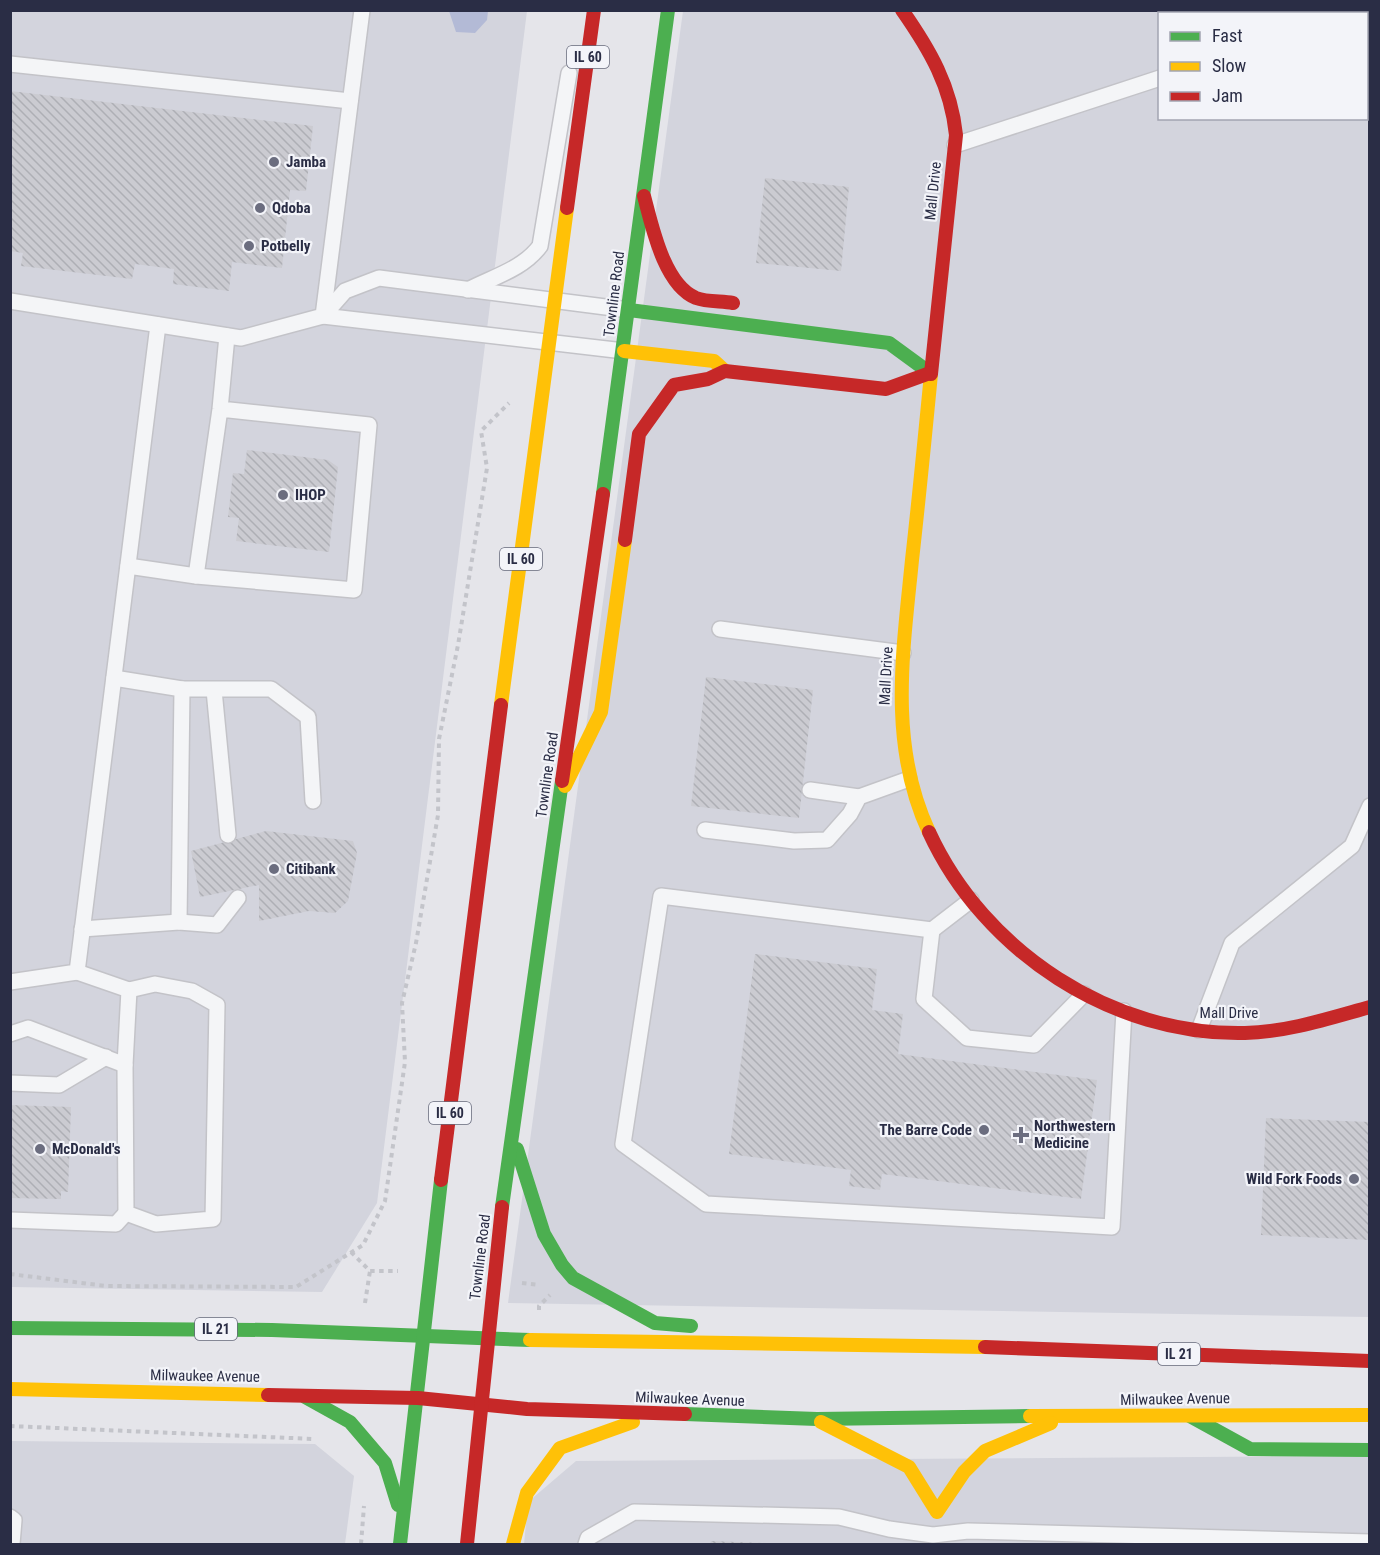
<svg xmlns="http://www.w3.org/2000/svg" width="1380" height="1555" font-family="'Roboto Condensed',sans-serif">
  <defs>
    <pattern id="building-back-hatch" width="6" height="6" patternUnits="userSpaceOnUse" patternTransform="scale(1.5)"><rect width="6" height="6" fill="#cbcbd1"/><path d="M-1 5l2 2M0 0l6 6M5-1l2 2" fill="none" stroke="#aeafb5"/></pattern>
  </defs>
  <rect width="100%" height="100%" fill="#e5e5ea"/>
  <g fill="#d3d4dd" fill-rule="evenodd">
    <path d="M11,11H527L377,1203L322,1292L11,1287Z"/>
    <path d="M683,11H1369V1317L508,1303ZM1160,14H1366V118H1160Z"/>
    <path d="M11,1441L315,1444L354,1476L345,1544H11Z"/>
    <path d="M1369,1456V1544H524L528,1502L576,1461Z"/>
  </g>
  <path fill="#b3bad6" d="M449,11V10L488,11L487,20L475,33L456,32Z"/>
  <g fill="url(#building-back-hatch)">
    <path d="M10,91L313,126L306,191L290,190L282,268L232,262L229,291L173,284L174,269L135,264L132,279L21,266L23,253L10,251Z"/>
    <path d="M765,178L849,187L841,271L756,263Z"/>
    <path d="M247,450L328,460L338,467L329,552L236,541L239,518L228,517L233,473L244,474Z"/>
    <path d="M706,677L813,690L799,818L691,806Z"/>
    <path d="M266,831L353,841L357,853L348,901L335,913L309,911L259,921V885L200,897L191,851Z"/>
    <path d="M755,954L877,969L872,1010L903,1014L898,1054L1097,1080L1081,1199L882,1174L880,1190L849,1186L851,1170L729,1154Z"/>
    <path d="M10,1105L71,1107L68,1192L61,1191V1199L10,1198Z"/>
    <path d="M1266,1118L1370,1122V1240L1261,1235Z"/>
    <path d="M711,1541L767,1543V1544H710Z"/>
  </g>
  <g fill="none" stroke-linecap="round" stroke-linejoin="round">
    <g stroke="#c3c3c8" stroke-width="18">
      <g id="lane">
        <path d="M1341,10L1342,14"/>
        <path d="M1366,51L1370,55"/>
        <path d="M10,64L350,101"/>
        <path d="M955,145L1160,78"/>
        <path d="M468,290C493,277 523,269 540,246L569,73"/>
        <path d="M10,301L241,338L323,316L362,10"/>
        <path d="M624,351L323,316L345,291L379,278L629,310"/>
        <path d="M220,409L369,425L354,590L196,576L220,409L227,336"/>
        <path d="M128,566L196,576"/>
        <path d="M720,629L903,653"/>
        <path d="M182,689H271L308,717L313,801"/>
        <path d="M214,690L228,835"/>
        <path d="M810,790L859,797"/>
        <path d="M705,830L794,841L827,840L850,814L859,797L909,779"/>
        <path d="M971,900L932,930L661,896L623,1144L706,1204L1112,1227L1124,1011"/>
        <path d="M179,922L217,925L238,898"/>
        <path d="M82,929L179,922L182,689L114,678"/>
        <path d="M932,930L924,999L967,1038L1034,1045L1084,994"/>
        <path d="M77,972L129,990L155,984L192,991L217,1005L213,1219L156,1224L126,1213L125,1065L129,990"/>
        <path d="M10,982L77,972L158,325"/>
        <path d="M1199,1030L1232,943L1352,846L1370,806"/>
        <path d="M10,1034L28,1028L125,1065"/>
        <path d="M10,1083L59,1085L106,1057"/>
        <path d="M10,1220L116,1224L126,1213"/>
        <path d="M10,1517L14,1520L12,1544"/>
        <path d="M586,1544L588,1538L634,1512L839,1517L889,1529L933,1535L968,1531L1370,1542"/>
      </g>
    </g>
    <g stroke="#c3c4ca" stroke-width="4" stroke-dasharray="4.5 4.5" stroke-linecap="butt">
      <path d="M351,1252L370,1271H398"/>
      <path d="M10,1274L106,1286L296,1287L363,1245L385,1201L405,1062L402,1003L416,943L438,815L439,739L458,645L487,468L481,431L509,403"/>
      <path d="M522,1283L539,1285"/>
      <path d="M365,1303L370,1271"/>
      <path d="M539,1310V1306L550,1295"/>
      <path d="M10,1426L314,1439"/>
      <path d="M361,1544L364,1506"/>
    </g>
    <use href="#lane" stroke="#f4f5f7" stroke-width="15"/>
    <g stroke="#4caf50" stroke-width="14">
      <path d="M629,310L889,343L930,373"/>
      <path d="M603,494L668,10"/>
      <path d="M517,1149L544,1234L562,1265L573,1278L655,1323L691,1326"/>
      <path d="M502,1207L562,781"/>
      <path d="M10,1328L272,1330L530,1340"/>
      <path d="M305,1397L350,1422L385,1463L398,1505"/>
      <path d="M685,1414L817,1419L1030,1416"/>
      <path d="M1190,1416L1250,1449L1370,1450"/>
      <path d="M400,1544L441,1180"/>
    </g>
    <g stroke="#ffc107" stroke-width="14">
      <path d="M624,351L714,361L725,371"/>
      <path d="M501,705L567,208"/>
      <path d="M565,786L601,712L625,540"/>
      <path d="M929,832C888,744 903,652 912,560C919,498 925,436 931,374"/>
      <path d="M530,1340L985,1347"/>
      <path d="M10,1389L268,1395"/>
      <path d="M1030,1416L1370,1415"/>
      <path d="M821,1422L909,1467L937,1512L964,1472L985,1451L1051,1423"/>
      <path d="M513,1544L527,1493L560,1448L633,1422"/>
    </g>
    <g stroke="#c62828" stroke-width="14">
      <path d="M902,10C930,50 951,86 956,135L931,374"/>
      <path d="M644,196C652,226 664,285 696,298C707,302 721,301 733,303"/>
      <path d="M567,208L594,10"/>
      <path d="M625,540L639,434L674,385L708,379L725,371L886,389L930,373"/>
      <path d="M562,781L603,494"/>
      <path d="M929,832C984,952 1113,1036 1245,1033C1288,1032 1330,1018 1370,1007"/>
      <path d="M441,1180L501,705"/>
      <path d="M985,1347L1370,1361"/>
      <path d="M268,1395L418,1398L527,1409L685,1414"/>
      <path d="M467,1544L502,1207"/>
    </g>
  </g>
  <g fill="#6b6d7f" stroke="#f3f4f9" stroke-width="2">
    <circle cx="274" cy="162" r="6"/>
    <circle cx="260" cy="208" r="6"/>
    <circle cx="249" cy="246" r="6"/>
    <circle cx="283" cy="495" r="6"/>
    <circle cx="274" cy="869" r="6"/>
    <circle cx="984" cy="1130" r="6"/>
    <path d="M1018 1126h6v6h6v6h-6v6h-6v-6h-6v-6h6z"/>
    <circle cx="40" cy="1149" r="6"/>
    <circle cx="1354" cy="1179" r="6"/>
  </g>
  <g text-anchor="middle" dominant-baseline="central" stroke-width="4.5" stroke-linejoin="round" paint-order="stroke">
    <g fill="#f3f4f9" stroke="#66697b" stroke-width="1.5">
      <rect x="567" y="46" width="42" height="22" rx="4.5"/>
      <rect x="500" y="548" width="42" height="22" rx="4.5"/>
      <rect x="429" y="1102" width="42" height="22" rx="4.5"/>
      <rect x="195" y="1318" width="42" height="22" rx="4.5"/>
      <rect x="1158" y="1343" width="42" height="22" rx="4.5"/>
    </g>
    <g font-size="14" font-weight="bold" fill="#2a2d45">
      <text x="588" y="57">IL 60</text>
      <text x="521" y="559">IL 60</text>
      <text x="450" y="1113">IL 60</text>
      <text x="216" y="1329">IL 21</text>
      <text x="1179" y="1354">IL 21</text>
    </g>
    <g font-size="15" font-weight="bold" fill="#2a2d45" stroke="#f3f4f9" text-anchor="start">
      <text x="286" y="162">Jamba</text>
      <text x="272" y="208">Qdoba</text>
      <text x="261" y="246">Potbelly</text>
      <text x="295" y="495">IHOP</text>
      <text x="286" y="869">Citibank</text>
      <text x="1034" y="1126">Northwestern<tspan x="1034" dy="17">Medicine</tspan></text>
      <text x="972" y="1130" text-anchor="end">The Barre Code</text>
      <text x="52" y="1149">McDonald's</text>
      <text x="1342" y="1179" text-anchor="end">Wild Fork Foods</text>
    </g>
    <g font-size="15" fill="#2a2d45" stroke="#f3f4f9">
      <text transform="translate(933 191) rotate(-84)">Mall Drive</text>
      <text transform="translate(614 294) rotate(-83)">Townline Road</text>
      <text transform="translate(886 676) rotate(-87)">Mall Drive</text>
      <text transform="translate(547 775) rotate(-82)">Townline Road</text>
      <text x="1229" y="1013">Mall Drive</text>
      <text transform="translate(480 1257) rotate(-83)">Townline Road</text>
      <text transform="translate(205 1376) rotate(1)">Milwaukee Avenue</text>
      <text transform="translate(690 1399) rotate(2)">Milwaukee Avenue</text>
      <text transform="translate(1175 1399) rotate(-1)">Milwaukee Avenue</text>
    </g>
  </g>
  <rect width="1380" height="1555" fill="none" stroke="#2a2d45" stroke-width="24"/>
  <rect x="1158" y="12" width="210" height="108" fill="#f3f4f9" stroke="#a3a4b1" stroke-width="1.5"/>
  <rect x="1170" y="32" width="30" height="9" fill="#4caf50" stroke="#a3a4b1" stroke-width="1.5"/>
  <text x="1212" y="42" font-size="18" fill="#2a2d45">Fast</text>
  <rect x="1170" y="62" width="30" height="9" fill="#ffc107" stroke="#a3a4b1" stroke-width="1.5"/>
  <text x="1212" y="72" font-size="18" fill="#2a2d45">Slow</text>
  <rect x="1170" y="92" width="30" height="9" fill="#c62828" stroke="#a3a4b1" stroke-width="1.5"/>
  <text x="1212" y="102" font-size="18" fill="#2a2d45">Jam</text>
</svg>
